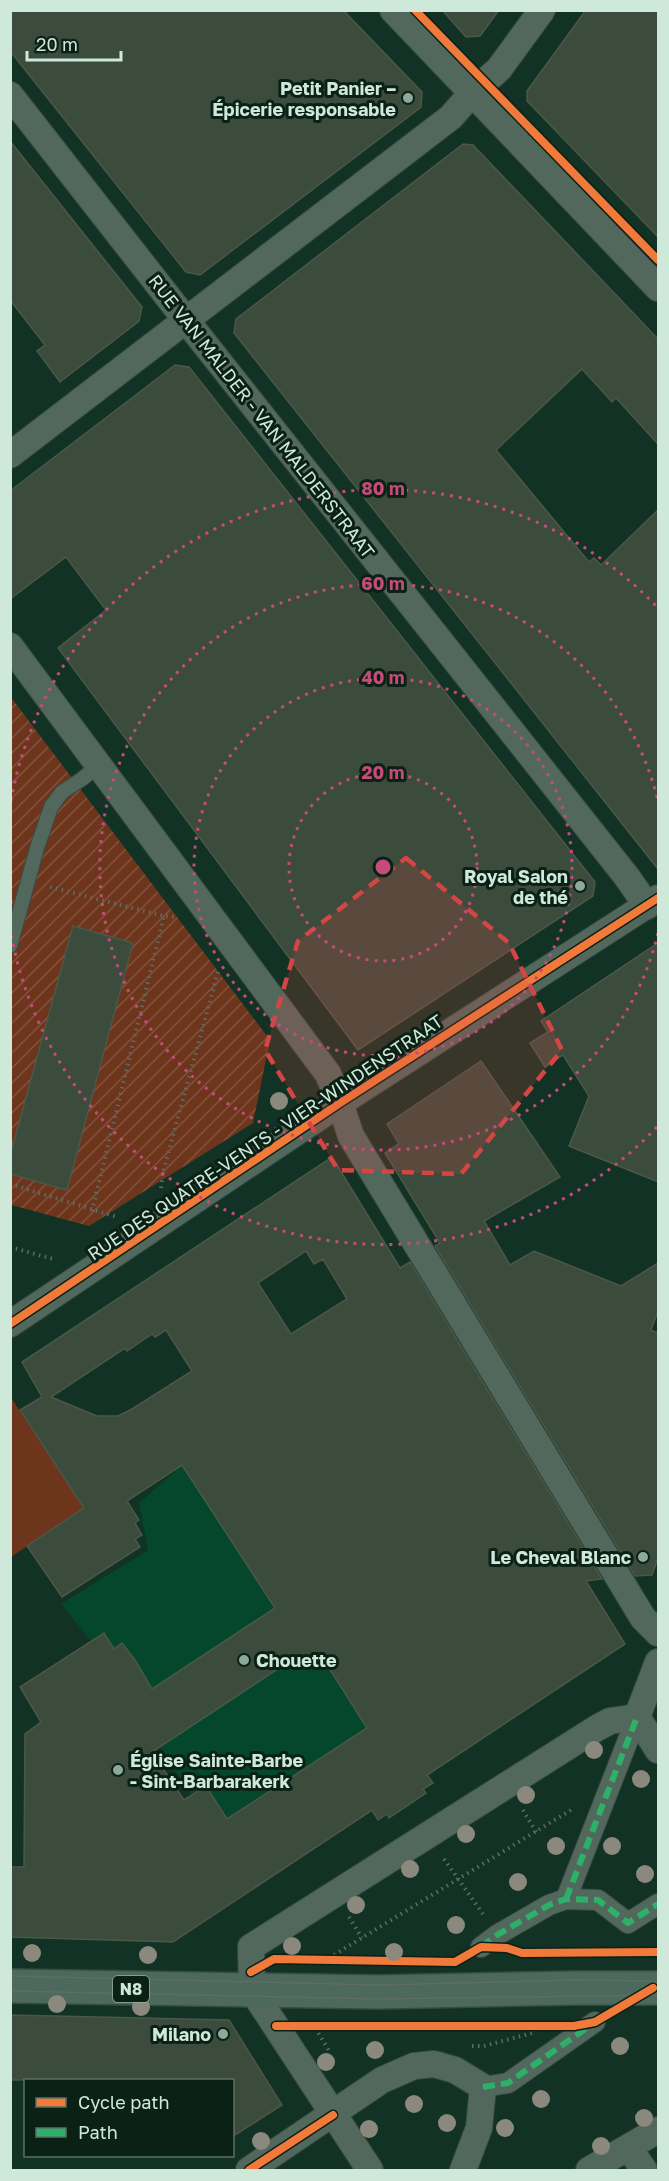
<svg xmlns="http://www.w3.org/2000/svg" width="669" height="2181" font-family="'Golos Text',sans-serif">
  <defs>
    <pattern id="garden-furrows" width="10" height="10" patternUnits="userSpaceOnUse" patternTransform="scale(1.5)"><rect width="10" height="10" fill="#6e351d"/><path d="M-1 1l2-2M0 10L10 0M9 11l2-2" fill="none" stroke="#82523d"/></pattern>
  </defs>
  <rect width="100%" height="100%" fill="#113224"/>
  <path fill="#04472d" d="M182,1465L433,1783L424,1789L426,1793L389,1818L386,1814L378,1820L371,1811L252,1889L92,1642L61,1604L148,1550L139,1503Z"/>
  <path fill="#6e351d" d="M10,1396L84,1508L11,1557H10Z"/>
  <path fill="url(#garden-furrows)" d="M10,696L270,1040L253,1123L89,1226L11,1205Z"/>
  <g fill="#3b4b3c" stroke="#4b5848" stroke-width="1.5" fill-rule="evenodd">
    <path d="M10,10H343L422,92L421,107L200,275L186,272L10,51Z"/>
    <path d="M442,10H499L480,36L466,37Z"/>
    <path d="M586,10H658V237L527,101V91Z"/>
    <path d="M10,141L142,307L139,321L60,382L37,351L45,345L10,300Z"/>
    <path d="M463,144L473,145L658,339V444L616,398L612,402L582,369L496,450L589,562L594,558L601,565L658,510V869L234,333L236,319Z"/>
    <path d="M175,365L189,367L595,882L593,896L358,1050L58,648L106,610L66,557L10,599V491Z"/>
    <path d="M73,926L133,943L67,1190L10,1174V1156Z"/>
    <path d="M658,943V1182L569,1146L589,1096L563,1055L545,1067L530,1043L548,1032L541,1021Z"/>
    <path d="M481,1061L560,1177L484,1221L510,1265L534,1251L621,1286L658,1263V1311L651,1330L658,1333V1558L652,1575L635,1576L435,1246L440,1243L385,1153L399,1144L387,1124Z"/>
    <path d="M332,1157L400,1268L410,1262L602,1579L586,1581L625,1644L427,1775L433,1783L423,1789L426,1793L389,1818L387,1814L378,1820L372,1810L173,1942L10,1937V1867H24L25,1734L41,1722L20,1687L104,1633L114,1649L122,1643L135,1660L152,1689L275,1608L182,1465L127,1501L139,1520L135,1523L142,1535L135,1539L140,1547L62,1597L27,1546L84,1508L20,1410L42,1397L22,1362ZM306,1251L314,1264L323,1259L347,1299L291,1334L258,1283ZM166,1330L192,1371L132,1409L118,1416H97L51,1397L125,1348L127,1351L152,1334L155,1337ZM299,1655L324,1660L367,1728L227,1819L206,1786L184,1800L152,1752Z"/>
    <path d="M10,2015L229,2020L282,2105L232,2137V2080H10Z"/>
  </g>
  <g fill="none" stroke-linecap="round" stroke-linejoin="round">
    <g stroke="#364b41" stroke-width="16">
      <path id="service" d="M10,946L37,848L51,807L62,792L82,779L99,765"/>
    </g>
    <g stroke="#364b41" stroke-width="22">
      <g id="pedestrian">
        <path d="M566,1899L637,1717"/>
        <path d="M481,1947L497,1935L549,1905L566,1899L598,1900L628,1923L658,1904"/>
        <path d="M483,2087L508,2083L595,2022"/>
      </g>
    </g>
    <g stroke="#364b41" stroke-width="28">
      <g id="minor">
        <path d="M393,10L658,288"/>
        <path d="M10,95L204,343L627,877L647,906"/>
        <path d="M10,455L451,117L472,93L499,69L542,10"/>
        <path d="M10,646L328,1074L340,1103L351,1136L643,1618L658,1633"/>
        <path d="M10,1324L340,1103L658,898"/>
        <path d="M637,1717L658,1662"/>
        <path d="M637,1717L658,1750"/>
        <path d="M629,2148L644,2170"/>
        <path d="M249,2170L382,2080L414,2066L434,2064L455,2070L483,2087L479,2128L463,2170"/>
        <path d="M370,2170L252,1990L251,1947L597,1728L610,1721L637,1717"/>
        <path d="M589,2170L658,2130"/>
      </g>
    </g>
    <g stroke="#364b41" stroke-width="36">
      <path id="primary" d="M10,1986L378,1992L575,1988H658"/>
    </g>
    <g stroke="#5b6e65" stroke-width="4" stroke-dasharray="1.5 4.5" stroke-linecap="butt">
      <path d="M50,887L164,916L177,917"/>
      <path d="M10,1184L117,1217"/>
      <path d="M161,1188L163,1172L218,972"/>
      <path d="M92,1211L164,916"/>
      <path d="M10,1247L53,1259"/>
      <path d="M523,1810L536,1832"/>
      <path d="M444,1859L483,1914"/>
      <path d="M349,1917L362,1938"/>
      <path d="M329,1958L571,1810"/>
      <path d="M312,2023L330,2052"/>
      <path d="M472,2046H484L532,2033L534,2021"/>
    </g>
    <use href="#service" stroke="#53685d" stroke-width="14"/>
    <use href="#pedestrian" stroke="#53685d" stroke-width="20"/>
    <use href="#minor" stroke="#53685d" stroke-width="26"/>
    <use href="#primary" stroke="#4d685c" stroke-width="33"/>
    <g stroke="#5a6e65" stroke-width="1.5">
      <path d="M10,1976L378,1985L575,1980L658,1981"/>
      <path d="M10,1991L378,1999L658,1995"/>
    </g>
    <g stroke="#2db169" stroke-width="6" stroke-dasharray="12 6" stroke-linecap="butt">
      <path d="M566,1899L637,1717"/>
      <path d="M481,1947L497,1935L549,1905L566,1899L598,1900L628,1923L658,1904"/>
      <path d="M483,2087L508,2083L588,2027"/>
    </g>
    <g stroke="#0b2116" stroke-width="11">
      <g id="cycleway">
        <path d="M415,10L658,260"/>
        <path d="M10,1324L340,1103L658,898"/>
        <path d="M251,1972L274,1959L455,1962L481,1947L507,1948L522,1953L658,1952"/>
        <path d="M276,2026H574L595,2022L653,1988"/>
        <path d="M249,2170L333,2115"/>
      </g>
    </g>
    <use href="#cycleway" stroke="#f17a3a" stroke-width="8"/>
  </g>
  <g fill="#8b897e">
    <circle cx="279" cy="1101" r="9"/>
    <circle cx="594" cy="1750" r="9"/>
    <circle cx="641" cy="1779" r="9"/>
    <circle cx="526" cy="1795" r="9"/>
    <circle cx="466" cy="1834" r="9"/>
    <circle cx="556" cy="1846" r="9"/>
    <circle cx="612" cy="1846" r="9"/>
    <circle cx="410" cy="1869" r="9"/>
    <circle cx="645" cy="1874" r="9"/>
    <circle cx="518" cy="1882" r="9"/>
    <circle cx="356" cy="1905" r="9"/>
    <circle cx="456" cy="1925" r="9"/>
    <circle cx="292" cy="1946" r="9"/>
    <circle cx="394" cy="1952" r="9"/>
    <circle cx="32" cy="1953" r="9"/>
    <circle cx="148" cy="1955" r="9"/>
    <circle cx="57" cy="2004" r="9"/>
    <circle cx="141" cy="2007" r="9"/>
    <circle cx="620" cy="2046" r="9"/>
    <circle cx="375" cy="2050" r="9"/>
    <circle cx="326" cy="2062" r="9"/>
    <circle cx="541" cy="2099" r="9"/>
    <circle cx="414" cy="2104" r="9"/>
    <circle cx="644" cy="2118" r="9"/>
    <circle cx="447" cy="2123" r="9"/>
    <circle cx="505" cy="2128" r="9"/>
    <circle cx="369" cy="2129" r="9"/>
    <circle cx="261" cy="2141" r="9"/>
    <circle cx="601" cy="2146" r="9"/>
  </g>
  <path fill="#d54543" fill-opacity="0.2" stroke="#d54543" stroke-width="4.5" stroke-dasharray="12 8" stroke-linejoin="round" d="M406,858L509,943L562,1050L461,1174L338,1170L265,1050L298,941Z"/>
  <g fill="none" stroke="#c54c7a" stroke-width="3" stroke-dasharray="3 6">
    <circle cx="383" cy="867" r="94"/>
    <circle cx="383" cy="867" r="189"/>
    <path d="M658 933A283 283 0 1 1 658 801"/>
    <path d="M657 1127A378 378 0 0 1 11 933M11 801A378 378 0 0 1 657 607"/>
  </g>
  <g fill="#8ca99a" stroke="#0b2116" stroke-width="2">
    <circle cx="408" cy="98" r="6"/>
    <circle cx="580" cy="886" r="6"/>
    <circle cx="643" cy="1557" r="6"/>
    <circle cx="244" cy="1660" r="6"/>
    <circle cx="118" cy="1770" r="6"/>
    <circle cx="223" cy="2034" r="6"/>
  </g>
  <g text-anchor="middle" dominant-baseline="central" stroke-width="6" stroke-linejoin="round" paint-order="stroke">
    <rect fill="#0b2116" stroke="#94ad9e" stroke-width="1.5" x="113" y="1976" width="36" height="26" rx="4.5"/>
    <g font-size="16" font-weight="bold" fill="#cee9d9">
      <text x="131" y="1989">N8</text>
    </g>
    <g font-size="18" font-weight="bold" fill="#cee9d9" stroke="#0b2116" text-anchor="end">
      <text x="396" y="88">Petit Panier –<tspan x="396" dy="21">Épicerie responsable</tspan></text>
      <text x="568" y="876">Royal Salon<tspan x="568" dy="21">de thé</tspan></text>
      <text x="631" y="1557">Le Cheval Blanc</text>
      <text x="256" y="1660" text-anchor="start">Chouette</text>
      <text x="130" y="1760" text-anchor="start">Église Sainte-Barbe<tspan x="130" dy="21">- Sint-Barbarakerk</tspan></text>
      <text x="211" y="2034">Milano</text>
    </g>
    <g font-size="18" fill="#cee9d9" stroke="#0b2116">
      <text transform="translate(262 416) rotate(52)">RUE VAN MALDER - VAN MALDERSTRAAT</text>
      <text transform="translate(265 1137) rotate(-34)">RUE DES QUATRE-VENTS - VIER-WINDENSTRAAT</text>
    </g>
  </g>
  <circle cx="383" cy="867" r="9" fill="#c54c7a" stroke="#0b2116" stroke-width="3"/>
  <g font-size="18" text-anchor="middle" font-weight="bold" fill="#c54c7a" stroke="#0b2116" stroke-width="6" stroke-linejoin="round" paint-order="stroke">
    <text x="383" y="495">80 m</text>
    <text x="383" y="590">60 m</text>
    <text x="383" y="684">40 m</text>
    <text x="383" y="779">20 m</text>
  </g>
  <rect width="669" height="2181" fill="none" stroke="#cee9d9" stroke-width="24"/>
  <rect x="24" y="2079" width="210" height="78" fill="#0b2116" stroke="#597164" stroke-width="1.5"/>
  <rect x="36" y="2098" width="30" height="9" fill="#f17a3a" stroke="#597164" stroke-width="1.5"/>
  <text x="78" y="2109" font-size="18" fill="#cee9d9">Cycle path</text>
  <rect x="36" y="2128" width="30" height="9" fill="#2db169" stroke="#597164" stroke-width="1.5"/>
  <text x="78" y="2139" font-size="18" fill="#cee9d9">Path</text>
  <path d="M27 51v9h94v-9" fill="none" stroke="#cee9d9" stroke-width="3"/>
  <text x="36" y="51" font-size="18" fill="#cee9d9" stroke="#0b2116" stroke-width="4.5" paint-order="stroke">20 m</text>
</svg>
